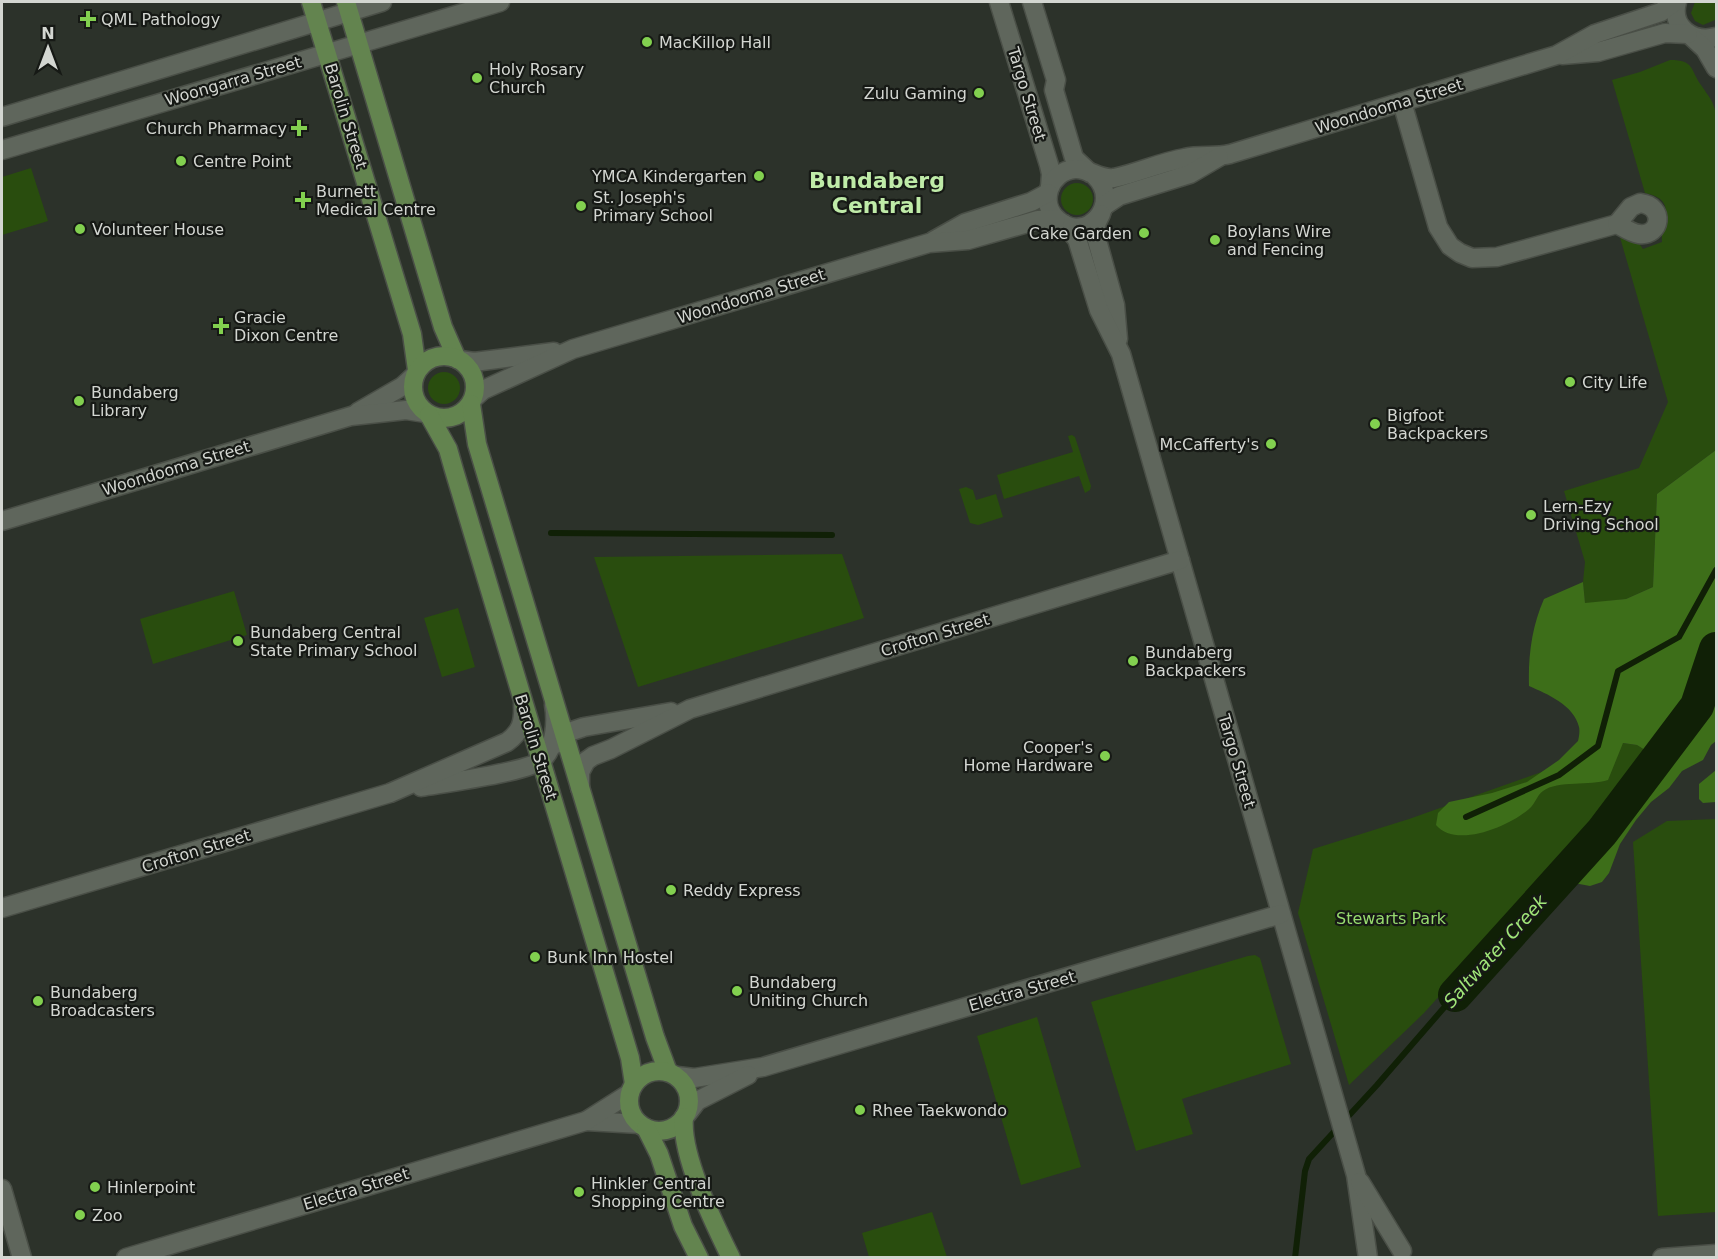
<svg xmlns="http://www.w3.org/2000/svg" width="1718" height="1259" font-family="'DejaVu Sans',sans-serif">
  <rect width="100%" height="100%" fill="#2c322a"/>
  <g fill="#294d0e">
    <path d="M1695,2H1714L1716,5L1715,20L1703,25L1695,21L1691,13Z"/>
    <path d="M1670,60C1695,60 1690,70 1701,85C1709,97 1713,100 1716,114V450L1657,494L1653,587L1626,599L1585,604L1583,582L1585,562L1564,491L1639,468L1668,402L1619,234L1636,239L1643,249L1662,242C1660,223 1680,200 1645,193L1612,80L1640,72Z"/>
    <path d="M31,168L48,221L2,235V177Z"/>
    <circle cx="1077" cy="199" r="16"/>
    <circle cx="444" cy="388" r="16"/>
    <path d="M1072,435L1075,437L1091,486L1090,490L1085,493L1079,476L1004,499L997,475L1073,452L1068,436Z"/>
    <path d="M966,487L973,490L976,500L996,494L1003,517L978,525L970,523L959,489Z"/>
    <path d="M842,554L864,618L638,687L594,557Z"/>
    <path d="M234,591L247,635L153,664L140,619Z"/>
    <path d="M458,608L475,667L442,677L424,618Z"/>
    <path d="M1623,743L1637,745L1653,754L1566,859L1508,920L1424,1013L1349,1085L1298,913L1313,849L1409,819Z"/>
    <path d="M1716,819V1212L1658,1216L1633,842L1667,821Z"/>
    <path d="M1248,956L1255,955L1260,958L1291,1064L1182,1099L1193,1134L1136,1151L1091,1002Z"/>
    <path d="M1037,1017L1081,1167L1021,1185L977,1036Z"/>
    <path d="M932,1212L947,1257H869L862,1233Z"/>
  </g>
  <g fill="#3d6e19">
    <path d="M1716,450V741L1711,745L1703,760L1682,771L1669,788L1651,802L1636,820L1620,844L1609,873L1602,882L1590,886L1574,883C1573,859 1637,809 1652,787C1658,779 1662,771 1666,763L1637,745L1623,743L1608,780C1590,786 1558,780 1543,791C1537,795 1535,804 1529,809C1509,826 1456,849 1436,825L1438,813L1449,802L1492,793L1527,782L1559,760L1578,741C1579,737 1580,731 1579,727C1574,705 1547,694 1529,686C1528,656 1532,626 1544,599L1583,582L1585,603L1626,599L1653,587L1657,494Z"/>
    <path d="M1716,770V802L1703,803L1699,799V784Z"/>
  </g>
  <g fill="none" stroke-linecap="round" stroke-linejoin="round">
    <g stroke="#102006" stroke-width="6">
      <path d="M551,533L832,535"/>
      <path d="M1466,817L1559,775L1598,746L1618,671L1679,637L1716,570"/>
      <path d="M1295,1258L1305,1171L1309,1159L1377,1085L1455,995"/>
    </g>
    <path stroke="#102006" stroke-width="34" d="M1455,995L1602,832L1697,706L1716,649"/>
    <g stroke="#4a4f47" stroke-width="21">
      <g id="minor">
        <path d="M999,2L1049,165L1051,174L1050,187"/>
        <path d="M1032,2L1056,80L1054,90L1074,158L1090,173"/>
        <path d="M1677,2C1670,27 1693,43 1716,37"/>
        <path d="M1692,37L1705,49L1716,68"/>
        <path d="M1562,55L1598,52L1665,33L1688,34"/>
        <path d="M1402,102L1438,227L1450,246L1460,253L1472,258L1497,257L1617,224"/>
        <path d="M2,117L382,2"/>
        <path d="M2,150L500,2"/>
        <path d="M1095,176C1123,203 1086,245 1058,220C1038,204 1049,171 1075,169C1089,168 1099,180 1114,178C1138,173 1161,162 1185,158C1200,154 1215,158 1230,154L1557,55L1595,34L1661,12L1675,2"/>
        <path d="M1640,203C1666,206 1661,237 1639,234C1631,233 1623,227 1617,224L1631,207Z"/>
        <path d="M1104,206L1119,196L1190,174L1219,157"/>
        <path d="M1101,214L1097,222L1095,233L1115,305L1118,339"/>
        <path d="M1064,224L1077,239L1099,310L1121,354L1356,1175L1368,1258"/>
        <path d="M933,241L965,223L1031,202L1048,193"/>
        <path d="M460,360L474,362L554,352"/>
        <path d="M474,398L483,390L573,349L929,243L968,240L1038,220L1056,219"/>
        <path d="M358,412L403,386L415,375"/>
        <path d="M2,521L351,416L406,410L425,413"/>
        <path d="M556,744L563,734L584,727L671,712"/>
        <path d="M421,787C444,783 530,772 543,759C555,747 557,721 554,705"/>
        <path d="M580,788V772L586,761L593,756L611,749L690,709L1180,560"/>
        <path d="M2,908L390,793L507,742C521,732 524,722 523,704"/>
        <path d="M677,1076L694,1078L763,1067L1281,914"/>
        <path d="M687,1114L697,1101L748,1075"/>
        <path d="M586,1121L640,1124"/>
        <path d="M1360,1182L1402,1251"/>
        <path d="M2,1189L22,1258"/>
        <path d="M126,1258L586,1121L630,1093"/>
        <path d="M1662,1258L1716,1254"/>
      </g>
    </g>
    <g stroke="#4a4f47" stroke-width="21">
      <g id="major">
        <path d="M311,2L412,334L417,370"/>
        <path d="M346,2L443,327L457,359"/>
        <circle cx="444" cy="387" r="31"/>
        <path d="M471,404L477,444L655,1037L668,1072"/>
        <path d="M429,415L448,449L454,470L630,1058L634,1084"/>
        <circle cx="659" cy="1101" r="30"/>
        <path d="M684,1117C680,1155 714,1223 731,1258"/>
        <path d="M646,1128L659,1154L683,1226L699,1258"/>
      </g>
    </g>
    <use href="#minor" stroke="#5f665c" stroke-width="18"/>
    <use href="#major" stroke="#63844f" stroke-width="18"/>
  </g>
  <g fill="#82d04f" stroke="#161915" stroke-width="2">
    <path d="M85 10h6v6h6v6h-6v6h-6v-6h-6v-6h6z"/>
    <circle cx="647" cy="42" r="6"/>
    <circle cx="477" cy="78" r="6"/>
    <circle cx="979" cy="93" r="6"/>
    <path d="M296 119h6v6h6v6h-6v6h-6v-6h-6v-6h6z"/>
    <circle cx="181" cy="161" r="6"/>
    <circle cx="759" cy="176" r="6"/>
    <path d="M300 191h6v6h6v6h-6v6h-6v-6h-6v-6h6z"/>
    <circle cx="581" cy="206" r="6"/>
    <circle cx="80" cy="229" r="6"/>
    <circle cx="1144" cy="233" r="6"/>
    <circle cx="1215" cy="240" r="6"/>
    <path d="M218 317h6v6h6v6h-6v6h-6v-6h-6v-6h6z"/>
    <circle cx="1570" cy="382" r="6"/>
    <circle cx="79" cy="401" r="6"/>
    <circle cx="1375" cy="424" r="6"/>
    <circle cx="1271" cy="444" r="6"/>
    <circle cx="1531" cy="515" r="6"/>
    <circle cx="238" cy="641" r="6"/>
    <circle cx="1133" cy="661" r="6"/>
    <circle cx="1105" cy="756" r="6"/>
    <circle cx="671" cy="890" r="6"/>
    <circle cx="535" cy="957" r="6"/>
    <circle cx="737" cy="991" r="6"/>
    <circle cx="38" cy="1001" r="6"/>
    <circle cx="860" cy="1110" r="6"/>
    <circle cx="95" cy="1187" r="6"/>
    <circle cx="579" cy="1192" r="6"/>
    <circle cx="80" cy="1215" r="6"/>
  </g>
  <g text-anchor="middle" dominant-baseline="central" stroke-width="4.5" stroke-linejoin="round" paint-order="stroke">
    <g font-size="16" fill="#d3d6d1" stroke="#161915" text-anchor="start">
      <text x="101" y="19">QML Pathology</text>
      <text x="659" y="42">MacKillop Hall</text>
      <text x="489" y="69">Holy Rosary<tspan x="489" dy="18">Church</tspan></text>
      <text x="967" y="93" text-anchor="end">Zulu Gaming</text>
      <text x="287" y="128" text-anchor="end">Church Pharmacy</text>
      <text x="193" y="161">Centre Point</text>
      <text x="747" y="176" text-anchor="end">YMCA Kindergarten</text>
      <text x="316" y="191">Burnett<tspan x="316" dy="18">Medical Centre</tspan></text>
      <text x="593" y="197">St. Joseph's<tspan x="593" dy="18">Primary School</tspan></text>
      <text x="92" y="229">Volunteer House</text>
      <text x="1227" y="231">Boylans Wire<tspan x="1227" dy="18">and Fencing</tspan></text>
      <text x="1132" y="233" text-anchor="end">Cake Garden</text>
      <text x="234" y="317">Gracie<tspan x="234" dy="18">Dixon Centre</tspan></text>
      <text x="1582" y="382">City Life</text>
      <text x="91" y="392">Bundaberg<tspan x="91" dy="18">Library</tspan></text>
      <text x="1387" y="415">Bigfoot<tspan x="1387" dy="18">Backpackers</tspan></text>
      <text x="1259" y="444" text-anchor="end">McCafferty's</text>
      <text x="1543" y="506">Lern-Ezy<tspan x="1543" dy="18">Driving School</tspan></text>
      <text x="250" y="632">Bundaberg Central<tspan x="250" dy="18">State Primary School</tspan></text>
      <text x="1145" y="652">Bundaberg<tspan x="1145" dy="18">Backpackers</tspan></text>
      <text x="1093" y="747" text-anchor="end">Cooper's<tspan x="1093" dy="18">Home Hardware</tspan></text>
      <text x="683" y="890">Reddy Express</text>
      <text x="547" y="957">Bunk Inn Hostel</text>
      <text x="749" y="982">Bundaberg<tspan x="749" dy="18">Uniting Church</tspan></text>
      <text x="50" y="992">Bundaberg<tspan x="50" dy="18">Broadcasters</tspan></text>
      <text x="872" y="1110">Rhee Taekwondo</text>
      <text x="591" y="1183">Hinkler Central<tspan x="591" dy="18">Shopping Centre</tspan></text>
      <text x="107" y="1187">Hinlerpoint</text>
      <text x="92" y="1215">Zoo</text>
    </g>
    <g font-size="16" fill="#d3d6d1" stroke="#161915">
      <text transform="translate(233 81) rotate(-16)">Woongarra Street</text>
      <text transform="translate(1027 94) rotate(73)">Targo Street</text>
      <text transform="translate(1389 106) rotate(-17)">Woondooma Street</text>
      <text transform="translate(346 116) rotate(73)">Barolin Street</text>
      <text transform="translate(751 296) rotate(-17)">Woondooma Street</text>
      <text transform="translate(176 468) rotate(-17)">Woondooma Street</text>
      <text transform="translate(935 635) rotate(-17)">Crofton Street</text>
      <text transform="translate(536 747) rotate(73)">Barolin Street</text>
      <text transform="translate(1237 761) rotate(74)">Targo Street</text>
      <text transform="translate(196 851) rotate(-17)">Crofton Street</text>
      <text transform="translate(1022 991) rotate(-16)">Electra Street</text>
      <text transform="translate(356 1189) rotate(-17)">Electra Street</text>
    </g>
    <g font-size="16" fill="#97db6f" stroke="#161915">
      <text x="1391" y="918">Stewarts Park</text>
    </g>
    <g font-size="18" font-style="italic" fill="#a1e679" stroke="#161915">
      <text transform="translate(1495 951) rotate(-48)">Saltwater Creek</text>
    </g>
    <g font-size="22" font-weight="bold" fill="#bfeba8" stroke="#161915">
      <text x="877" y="180">Bundaberg<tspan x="877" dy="25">Central</tspan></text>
    </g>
  </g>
  <rect width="1718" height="1259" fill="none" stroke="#d3d6d1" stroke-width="6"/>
  <g transform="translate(48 48)" stroke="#161915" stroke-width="4.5" paint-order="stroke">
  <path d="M0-4.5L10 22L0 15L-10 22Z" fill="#d3d6d1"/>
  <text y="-9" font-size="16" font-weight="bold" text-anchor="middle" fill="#d3d6d1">N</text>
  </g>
</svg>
